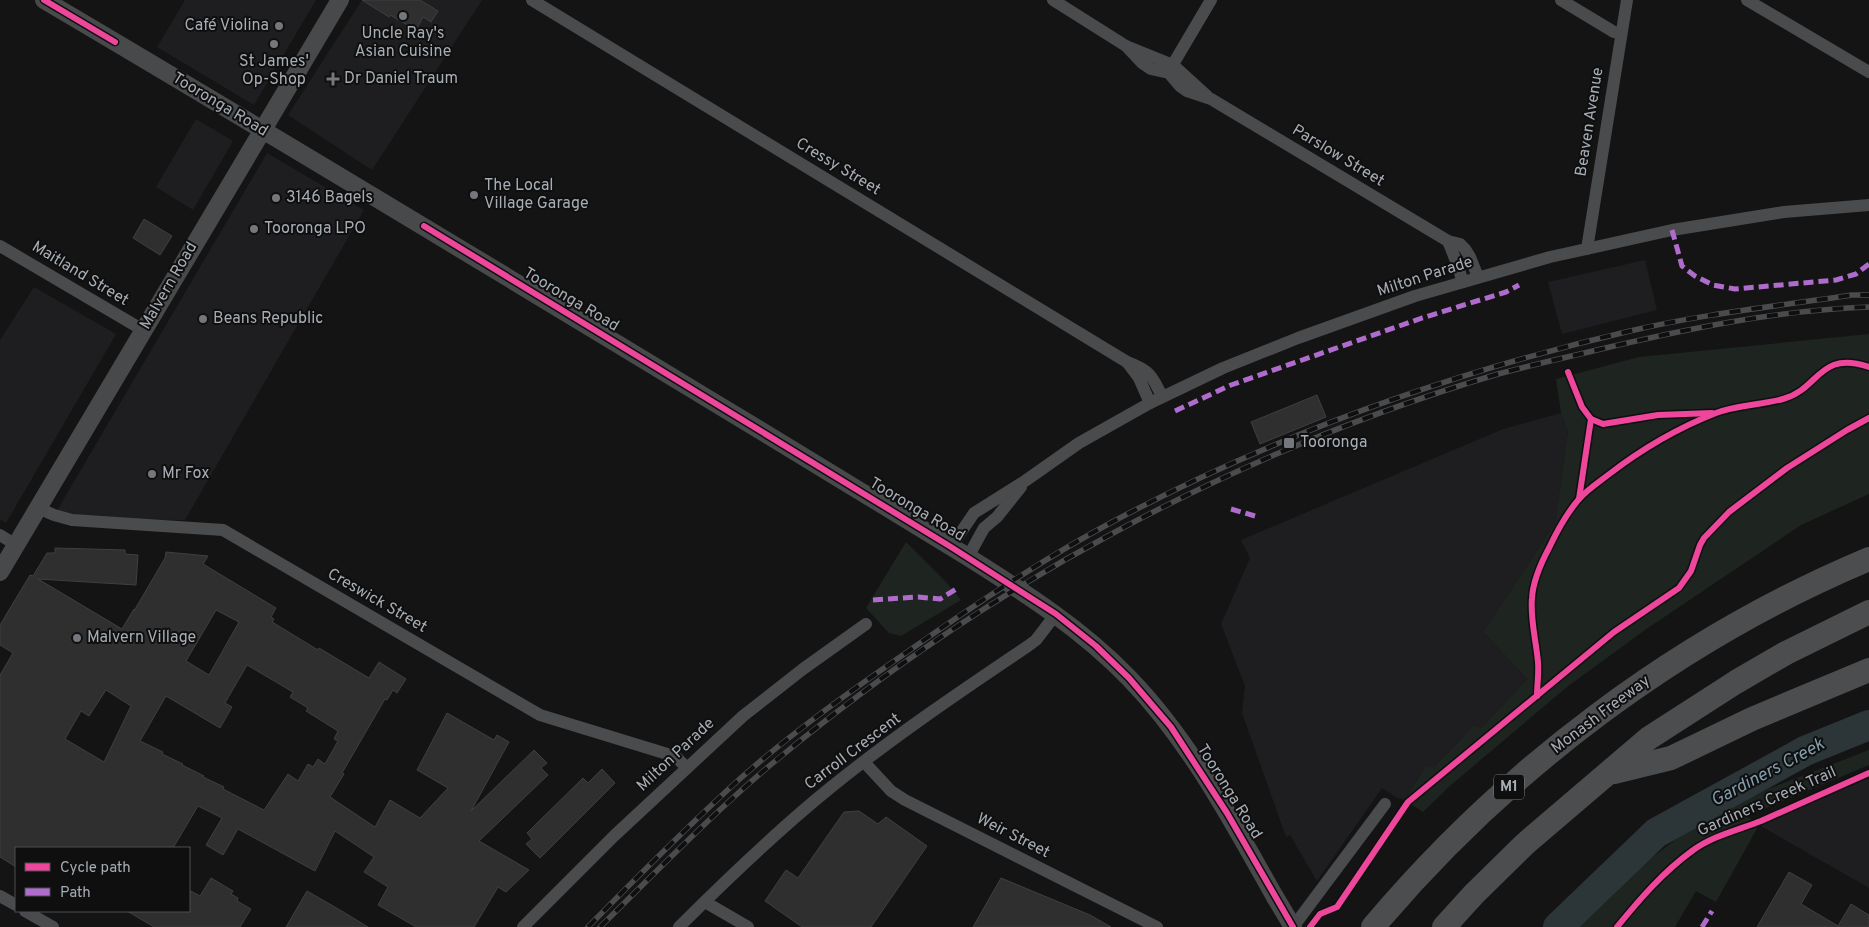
<svg xmlns="http://www.w3.org/2000/svg" width="1869" height="927" font-family="Overpass,sans-serif">
  <rect width="100%" height="100%" fill="#141415"/>
  <g fill="#1e1e20">
    <path d="M185,0H316L254,105L157,47Z"/>
    <path d="M362,0H482L372,170L288,115Z"/>
    <path d="M196,119L233,141L193,210L156,187Z"/>
    <path d="M267,153L364,210L185,520L52,519Z"/>
    <path d="M1645,260L1657,310L1562,334L1548,282Z"/>
    <path d="M34,287L116,334L6,523L0,519V340Z"/>
    <path d="M1561,413L1568,431L1555,523L1483,632L1527,679L1481,728L1474,725L1434,767H1425L1405,800L1396,797L1382,788L1317,881L1290,835L1286,837L1242,713L1245,686L1221,624L1250,558L1241,540L1503,429Z"/>
    <path d="M1869,778V888L1759,825Z"/>
  </g>
  <g fill="#1e241f">
    <path d="M1869,334V494L1801,525L1645,630L1567,687L1451,785L1423,812L1405,800L1425,767H1434L1474,725L1481,728L1527,679L1483,632L1555,523L1568,431L1561,413L1556,379L1639,357Z"/>
    <path d="M906,542L946,582L961,600L901,636L889,633L866,608Z"/>
    <path d="M1869,750V765L1747,816L1759,825L1716,902L1696,891L1675,927H1575L1650,859L1696,824L1766,790Z"/>
  </g>
  <g fill="none" stroke-linecap="round" stroke-linejoin="round">
    <path stroke="#2c3538" stroke-width="30" d="M1558,927L1656,833L1805,751L1869,725"/>
  </g>
  <g fill="#2f2f30" stroke="#3d3f41" fill-rule="evenodd">
    <path d="M362,0H420L438,11L431,22L423,17L416,30L390,15L389,17Z"/>
    <path d="M144,219L172,236L160,255L133,238Z"/>
    <path d="M1317,395L1326,417L1260,444L1251,422Z"/>
    <path d="M55,548L125,550V554L138,555L136,585L38,579L122,629L134,609V611L165,558L166,552L208,556L203,564L276,608L271,617L274,619L272,622L318,650L319,648L369,678L379,662L406,679L397,693L393,690L387,700L385,699L342,773L344,774L330,797L375,827L390,800L420,818L448,788L417,770L447,713L494,740L497,735L509,742L471,811L534,750L547,763L541,768L548,775L479,841L529,870L506,892L498,887L474,927H416L378,905L388,887L364,872L374,857L335,831L315,871L238,829L223,855L206,845L222,818L198,806L173,848H16V867L0,857V675L13,653L0,645V625L30,575L33,576L47,553H55ZM216,610L239,622L209,675L186,661ZM247,665L293,692L290,697L308,708L306,711L338,731L334,739L338,741L325,764L318,759L313,767L308,764L298,781L288,774L264,810L223,789L224,787L203,777L204,776L182,765L183,764L162,754L163,752L140,741L166,696L220,728L232,707L225,703ZM106,690L131,706L104,762L65,739L81,711L89,716Z"/>
    <path d="M602,769L615,783L540,858L526,844L532,839L527,833L583,778L588,783Z"/>
    <path d="M859,811L878,824L886,817L927,846L871,927H802L765,901L786,870L798,878L844,812Z"/>
    <path d="M1789,872L1812,885L1801,904L1838,926L1851,904L1869,915V927H1757Z"/>
    <path d="M211,878L233,891L231,894L238,898L237,901L251,909L240,927H154L127,911H189V890L200,896Z"/>
    <path d="M1001,878L1090,915L1111,927H973Z"/>
    <path d="M307,891L340,910L368,927H286Z"/>
  </g>
  <g fill="none" stroke-linecap="round" stroke-linejoin="round">
    <g stroke="#494b4d" stroke-width="12">
      <path d="M532,0L1127,362C1149,370 1153,376 1162,397"/>
      <path d="M1053,0L1126,46L1173,65L1207,96"/>
      <path d="M1561,0L1614,32L1621,33"/>
      <path d="M1747,0L1869,72"/>
      <path d="M1126,46L1142,63L1151,69L1169,73L1180,86L1187,91L1211,99L1448,241L1460,244L1465,249L1470,257L1478,277"/>
      <path d="M1169,71L1211,0"/>
      <path d="M1448,241L1456,261L1463,282"/>
      <path d="M0,246L143,330"/>
      <path d="M1587,249L1627,0"/>
      <path d="M1127,362L1139,378L1150,403"/>
      <path d="M38,508L54,515L72,520L223,530L540,715L664,753L676,757L687,768"/>
      <path d="M0,535L16,545"/>
      <path d="M951,547L974,513L1025,481L1079,443L1150,403L1223,368L1298,338L1415,296L1550,257L1672,230L1784,212L1869,205"/>
      <path d="M968,557L984,528L997,517L1021,487"/>
      <path d="M864,762L891,791L905,800L1157,927"/>
      <path d="M0,896L16,905"/>
      <path d="M705,902L748,927"/>
      <path d="M25,911L53,927"/>
      <path d="M523,927L614,836L743,716L803,669L866,624"/>
      <path d="M679,927C727,879 777,831 830,788C893,737 961,691 1028,646L1036,640L1056,614"/>
      <path d="M1293,927L1385,804"/>
    </g>
    <g stroke="#48494b" stroke-width="18">
      <path d="M44,0C285,142 524,287 763,432C831,474 900,515 968,557C1025,593 1082,629 1129,678C1190,741 1232,821 1275,897"/>
      <path d="M0,572L340,0"/>
    </g>
    <g stroke="#4b4d4e" stroke-width="24">
      <path d="M1614,772L1671,758L1752,719L1869,670"/>
      <path d="M1373,927C1506,769 1678,639 1869,559"/>
      <path d="M1444,927L1474,894L1525,844L1649,738L1736,682L1786,653L1869,612"/>
    </g>
    <g stroke="#4a4b4d" stroke-width="1">
      <path d="M0,563L335,0"/>
      <path d="M0,580L345,0"/>
    </g>
    <g stroke="#4a4b4d" stroke-width="5.5">
      <g id="rail">
        <path d="M588,927C635,879 683,831 733,785C785,738 842,697 900,657C969,608 1039,561 1114,521C1277,434 1450,373 1630,331C1702,314 1778,306 1852,295H1869"/>
        <path d="M600,927C657,871 713,813 774,762C986,586 1234,452 1498,374C1531,365 1564,358 1597,350C1686,329 1778,310 1869,307"/>
      </g>
    </g>
    <use href="#rail" stroke="#0f0f10" stroke-width="4" stroke-dasharray="11" stroke-linecap="butt"/>
    <path stroke="#48494b" stroke-width="18" d="M1275,897L1293,927"/>
    <g stroke="#b06ccc" stroke-width="5" stroke-dasharray="10 5" stroke-linecap="butt">
      <path d="M1672,230L1682,266L1695,276L1713,285L1735,289L1836,280L1856,274L1869,264"/>
      <path d="M1175,411L1231,385L1422,318L1506,292L1519,285"/>
      <path d="M1231,509L1255,516"/>
      <path d="M873,600L918,597L940,599L958,588"/>
      <path d="M1702,927L1712,911"/>
    </g>
    <g stroke="#0f0f10" stroke-width="9">
      <g id="cycleway">
        <path d="M44,0L115,42"/>
        <path d="M424,226L951,547L1056,614L1096,646L1129,678L1171,727L1227,813L1293,927"/>
        <path d="M1568,372L1582,407L1591,419L1579,499"/>
        <path d="M1591,419L1603,424L1658,415L1712,413"/>
        <path d="M1537,696C1537,685 1539,673 1538,662C1536,640 1530,619 1532,598C1533,581 1541,563 1549,548C1557,531 1567,513 1579,499C1587,490 1599,482 1608,475C1643,448 1675,429 1716,413C1737,405 1761,405 1783,399C1820,389 1818,350 1869,367"/>
        <path d="M1310,927L1320,914L1337,907L1408,802L1614,632L1679,588L1691,571L1700,545L1704,538L1729,512L1787,468L1847,430L1869,418"/>
        <path d="M1617,927C1639,900 1663,872 1692,851C1712,836 1738,830 1761,821C1797,805 1833,789 1869,773"/>
      </g>
    </g>
    <use href="#cycleway" stroke="#ed469a" stroke-width="6"/>
  </g>
  <g fill="#74777c" stroke="#0f0f10" stroke-width="2">
    <circle cx="403" cy="16" r="5"/>
    <circle cx="279" cy="26" r="5"/>
    <circle cx="274" cy="44" r="5"/>
    <path d="M330.5 71.5h5v5h5v5h-5v5h-5v-5h-5v-5h5z"/>
    <circle cx="474" cy="195" r="5"/>
    <circle cx="276" cy="198" r="5"/>
    <circle cx="254" cy="229" r="5"/>
    <circle cx="203" cy="319" r="5"/>
    <rect x="1283" y="437" width="12" height="12" rx="2.5"/>
    <circle cx="152" cy="474" r="5"/>
    <circle cx="77" cy="638" r="5"/>
  </g>
  <g text-anchor="middle" dominant-baseline="central" stroke-width="4" stroke-linejoin="round" paint-order="stroke">
    <rect fill="#0f0f10" stroke="#797e83" stroke-width="1" x="1494" y="774.5" width="30" height="25" rx="4"/>
    <g font-size="15" font-weight="bold" fill="#a7adb4">
      <text x="1509" y="787">M1</text>
    </g>
    <g font-size="16" fill="#a7adb4" stroke="#0f0f10" text-anchor="start">
      <text x="269" y="26" text-anchor="end">Café Violina</text>
      <text x="403" y="34" text-anchor="middle">Uncle Ray's<tspan x="403" dy="18">Asian Cuisine</tspan></text>
      <text x="274" y="62" text-anchor="middle">St James'<tspan x="274" dy="18">Op-Shop</tspan></text>
      <text x="344" y="79">Dr Daniel Traum</text>
      <text x="484" y="186">The Local<tspan x="484" dy="18">Village Garage</tspan></text>
      <text x="286" y="198">3146 Bagels</text>
      <text x="264" y="229">Tooronga LPO</text>
      <text x="213" y="319">Beans Republic</text>
      <text x="1300" y="443">Tooronga</text>
      <text x="162" y="474">Mr Fox</text>
      <text x="87" y="638">Malvern Village</text>
    </g>
    <g font-size="16" fill="#a7adb4" stroke="#0f0f10">
      <text transform="translate(220 105) rotate(31)">Tooronga Road</text>
      <text transform="translate(1590 122) rotate(-81)">Beaven Avenue</text>
      <text transform="translate(1338 156) rotate(31)">Parslow Street</text>
      <text transform="translate(838 167) rotate(31)">Cressy Street</text>
      <text transform="translate(80 274) rotate(31)">Maitland Street</text>
      <text transform="translate(1425 277) rotate(-18)">Milton Parade</text>
      <text transform="translate(169 286) rotate(-60)">Malvern Road</text>
      <text transform="translate(571 300) rotate(31)">Tooronga Road</text>
      <text transform="translate(917 510) rotate(31)">Tooronga Road</text>
      <text transform="translate(377 601) rotate(30)">Creswick Street</text>
      <text transform="translate(1601 715) rotate(-37)">Monash Freeway</text>
      <text transform="translate(853 752) rotate(-37)">Carroll Crescent</text>
      <text transform="translate(676 755) rotate(-43)">Milton Parade</text>
      <text transform="translate(1229 792) rotate(58)">Tooronga Road</text>
      <text transform="translate(1767 802) rotate(-24)">Gardiners Creek Trail</text>
      <text transform="translate(1013 836) rotate(27)">Weir Street</text>
    </g>
    <g font-size="18" font-style="italic" fill="#829dab" stroke="#0f0f10">
      <text transform="translate(1768 773) rotate(-28)">Gardiners Creek</text>
    </g>
  </g>
  <rect x="15" y="847" width="175" height="65" fill="#0f0f10" stroke="#4c4e52"/>
  <rect x="25" y="863" width="25" height="8" fill="#ed469a" stroke="#4c4e52"/>
  <text x="60" y="872" font-size="15" fill="#a7adb4">Cycle path</text>
  <rect x="25" y="888" width="25" height="8" fill="#b06ccc" stroke="#4c4e52"/>
  <text x="60" y="897" font-size="15" fill="#a7adb4">Path</text>
</svg>
